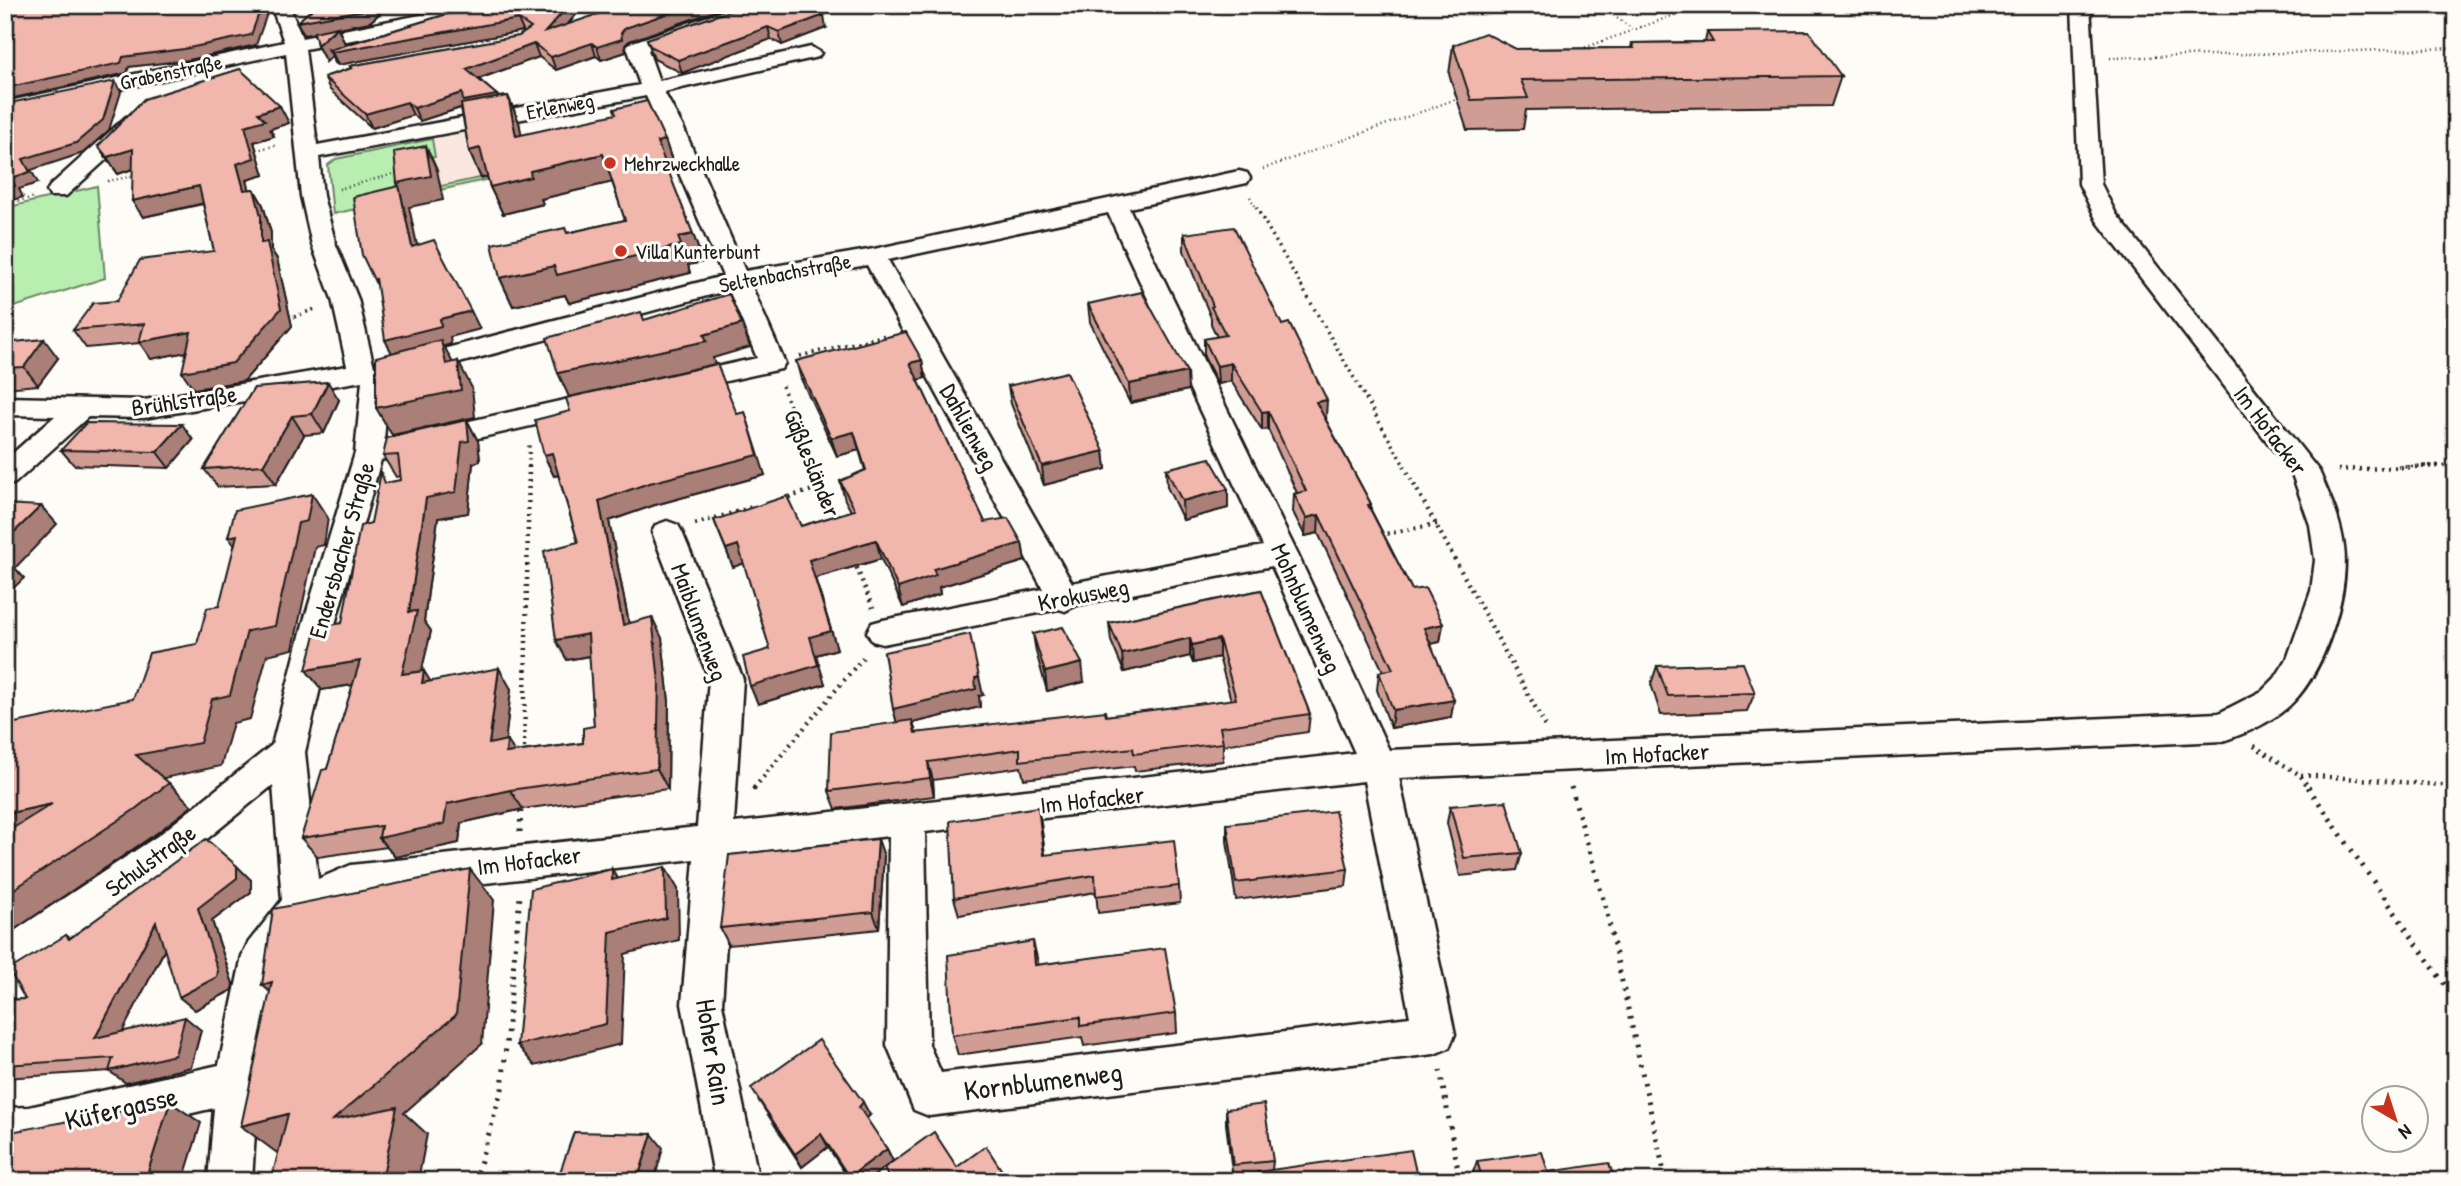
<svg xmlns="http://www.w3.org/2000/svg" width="2461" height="1186" font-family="'Patrick Hand',sans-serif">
  <rect width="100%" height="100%" fill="#fdfcf7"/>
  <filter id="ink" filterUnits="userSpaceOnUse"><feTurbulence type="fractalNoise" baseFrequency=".0143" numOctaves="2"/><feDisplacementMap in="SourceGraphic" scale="14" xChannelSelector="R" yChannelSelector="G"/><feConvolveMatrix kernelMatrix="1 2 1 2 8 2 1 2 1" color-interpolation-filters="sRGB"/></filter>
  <g filter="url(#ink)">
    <path fill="#f9e7e0" d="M521,122L527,173L331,216L327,164L336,157Z"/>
    <g fill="#b8eeb0" stroke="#6a8566" stroke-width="2">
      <path d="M432,139L435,157L408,162V193L489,176V179L333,214L328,165L336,159Z"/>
      <path d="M97,186L105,278L5,310V208Z"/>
    </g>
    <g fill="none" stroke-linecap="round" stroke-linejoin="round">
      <g stroke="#1c1c1c" stroke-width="5">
        <g id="minor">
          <path d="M271,5H289L302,38L472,5H512L503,11L305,49L317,145L640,85L627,47L630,43L741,5H769L767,9L648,50L659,81L811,47L821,53L818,57L664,92L683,127L745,271L874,249L1239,171L1247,173L1250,178L1247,183L1129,208L1297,553L1389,750L2219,713L2262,691L2275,678L2287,659L2311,591L2315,560L2310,525L2292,474L2097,221L2079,184L2072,5H2090L2101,184L2116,214L2319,471C2330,496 2341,521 2344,547C2350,592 2325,670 2293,702C2275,721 2247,733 2223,741L1399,778L1455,1034L1449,1048L1434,1054L929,1116L914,1110L887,1045L889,836L732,854L722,1004L759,1181H715L682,1004L694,859L354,898L315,916L280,963L258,1082L252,1181H208L214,1108L29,1151L5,1152V1108L29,1107L219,1065L242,956L248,943L282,900L273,785L185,857L19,972L5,977V937L159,835L272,745L303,624L355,453L362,381L144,418L88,417L15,483L5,486V460L55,416L5,415V397L144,400L347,366L332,299L312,245L301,196L286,53L5,114V102L284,42ZM646,96L723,276L374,367L358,299L336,245L323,196L319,157ZM1108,213L1263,546L1072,583L888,260ZM867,265L1043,589L883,620L872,623L867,632L872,641L883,644L1059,609L1065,611L1077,605L1272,566L1355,753L734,823L743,679L682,532L678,525L667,521L656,525L652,532L709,679L697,827L351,865L318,879L305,752L335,624L381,460L610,408L620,405L624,399L620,393L610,390L384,440L389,382L729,290L757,358L671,377L668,383L671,389L681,391L772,371L781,369L785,363L751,285ZM1364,781L1410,1017L941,1073L929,1045L925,832Z"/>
          <path d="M134,116L142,117L145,122L142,127L66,196H50L47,191L50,186L126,117Z"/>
        </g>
      </g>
      <g stroke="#1c1c1c" stroke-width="2.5" stroke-dasharray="1 3.5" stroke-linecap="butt">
        <path d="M1599,5L1631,28"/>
        <path d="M1581,49L1702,5"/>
        <path d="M2110,58L2456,48"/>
        <path d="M252,151L278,145"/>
        <path d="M1263,169L1462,97"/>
        <path d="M108,181L138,175"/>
        <path d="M339,189L401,172"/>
        <path d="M1250,197L1257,209"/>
        <path d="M5,204L35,197"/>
      </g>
      <g stroke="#1c1c1c" stroke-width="3.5" stroke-dasharray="2 4.5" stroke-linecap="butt">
        <path d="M1256,207L1405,467"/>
        <path d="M294,317L318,308"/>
        <path d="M800,356L886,335"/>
        <path d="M782,386L815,467"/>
        <path d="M529,467V442"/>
        <path d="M2398,467L2456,465"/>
      </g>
      <g stroke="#1c1c1c" stroke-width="4.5" stroke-dasharray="2 5" stroke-linecap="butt">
        <path d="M815,466L837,520"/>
        <path d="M1404,466L1546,727"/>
        <path d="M2338,470L2439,466"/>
        <path d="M782,499L823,487"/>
        <path d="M695,524L753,507"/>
        <path d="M1380,535L1437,524"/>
        <path d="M854,561L873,608"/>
        <path d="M2254,746L2300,775L2309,788"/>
        <path d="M524,755L529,466"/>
        <path d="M2301,775L2456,786"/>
        <path d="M754,788L866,654"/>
      </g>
      <g stroke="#1c1c1c" stroke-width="5" stroke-dasharray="2.5 7" stroke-linecap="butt">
        <path d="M1571,787L1606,909L1666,1181"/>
        <path d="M2308,787L2456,1001"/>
        <path d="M753,790L756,787"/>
        <path d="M520,832L521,806"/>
        <path d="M1440,1070L1460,1181"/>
        <path d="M475,1181L502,1089L520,896"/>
      </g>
      <use href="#minor" fill="#fdfcf7" fill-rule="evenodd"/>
    </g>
    <g fill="#cf9d94" stroke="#1c1c1c" stroke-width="2">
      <path d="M317,5H389L370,22L338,28L345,44L344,45L477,5H584L568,25L629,41L625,45L626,52L601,60L596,56L556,70L539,57L479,79L498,97L508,96L519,122L521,135L665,140L674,167L667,168L693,234L703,262L688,265L690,273L569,303L565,295L513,306L500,278L565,228L567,233L625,220L612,182L541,199L543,204L503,214L490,187L487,176L481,178L469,151L461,108L420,121L413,115L372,128L330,90L324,77L351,68L350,66L519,36L524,32L523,31L338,65L335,63L332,56L326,62L317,45L315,33L304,35L297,22Z"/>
      <path d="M747,5L826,28L782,45L771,39L682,73L654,59L647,39Z"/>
      <path d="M1707,32L1841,76L1831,106L1526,110L1523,129L1467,130L1449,74L1453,45L1516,49L1631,48L1632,43L1705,42Z"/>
      <path d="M289,123L270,129L274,136L254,142L264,175L247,180L249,189H254L263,205L271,233V250L277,259L292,326L244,381L194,389L186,352L151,359L140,343L86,348L73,330L117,301L214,251L203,204L143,217L133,169L118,174L98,146Z"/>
      <path d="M1184,234L1326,418H1325L1371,504V510L1412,590L1443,624L1440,642L1431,644L1451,717L1391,728L1377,690L1379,672L1383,671L1318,533L1305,536L1293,512L1294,494L1297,493L1268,429L1262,430L1231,381L1218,384L1204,357V339L1217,337L1211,324V318L1184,251Z"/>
      <path d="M1088,304L1188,390L1130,403L1090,322Z"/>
      <path d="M5,343L58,358L38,385L5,388Z"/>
      <path d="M922,360L925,378L918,380L985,522L1022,543L1025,561L939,587L940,594L903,607L881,559L815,578L837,649L816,655L825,684L758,704L770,649L744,563L733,567L714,520L801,526L851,511L845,500L840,481L865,470L859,450L837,456L801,379L796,361Z"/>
      <path d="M1008,386L1104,451L1106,469L1044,485L1011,404Z"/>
      <path d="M254,388L339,400L324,433L304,435L276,484L218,487L204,469Z"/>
      <path d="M737,414L765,475L655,505L609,521L629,623L662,638L669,702L668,789L523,809L461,823L459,843L395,857L387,847L318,857L301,838L327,769L353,685L322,690L306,670L342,623L371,523L387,483L401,480V476L396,477L383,456L467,420L478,441L480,461L473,463L468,513L438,518L424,621L431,631L421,672L431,682L511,689L505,740L514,752L583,743L594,726L590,656L567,660L556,640L578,542L558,475L554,476L544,455Z"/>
      <path d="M193,440L169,468L74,465L61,450Z"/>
      <path d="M1166,469L1228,489V508L1183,520L1167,487Z"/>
      <path d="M1261,590L1310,714L1308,732L1223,745V761L1135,771L1134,766L1024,779L1021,767L933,780L934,796L836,809L829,791L897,723L884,652L983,695L979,696L980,707L913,723L916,733L1106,716L1231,700L1219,657L1193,663L1190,656L1124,672L1111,641L1109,623Z"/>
      <path d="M1033,634L1084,682L1047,691L1036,652Z"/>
      <path d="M1657,666L1755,693L1747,711L1661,715L1651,684Z"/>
      <path d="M1450,806L1522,853L1517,870L1460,876L1447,823Z"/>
      <path d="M1041,824L1045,855L1179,886L1180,903L1098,913L1096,892L959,915L954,898Z"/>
      <path d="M1227,824L1348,869L1346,886L1236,900L1227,841Z"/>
      <path d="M884,856L879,929L729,945L720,928Z"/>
      <path d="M251,880V892L212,921L233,984L232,990L195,1010L165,949L122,1031L201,1030L191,1067L126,1083L110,1071L5,1078V1000L25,999L66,935L70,938Z"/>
      <path d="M1038,965L1176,1013L1177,1033L1084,1046L1082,1037L958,1055L952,1035Z"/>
      <path d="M759,1101L870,1115L866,1119L887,1149L893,1161L957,1167L1006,1177L1008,1181H890L884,1168L867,1181H850L828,1147L802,1167Z"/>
      <path d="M1226,1109L1273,1161L1272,1170L1418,1181H1257V1177L1233,1179L1226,1124Z"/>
      <path d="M1477,1161L1548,1172L1615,1181H1470Z"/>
    </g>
    <g fill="#a97f78" stroke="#1c1c1c" stroke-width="2">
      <path d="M262,5H270L256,45L189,60L129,67L127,73L5,100V88L123,57Z"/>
      <path d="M369,5H389L370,22L338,28L345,44L337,51L518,19L523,31L338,65L332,52L329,50L332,56L326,62L317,45L336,29L304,35L297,22Z"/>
      <path d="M569,5H584L550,45L545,32Z"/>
      <path d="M692,5H732L629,41L625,45L626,52L601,60L597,47L621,33L625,28Z"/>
      <path d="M824,15L826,28L782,45L779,32Z"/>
      <path d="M768,27L771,39L682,73L678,60Z"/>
      <path d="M592,43L596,56L556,70L551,57Z"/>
      <path d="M534,44L539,57L472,81L466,69Z"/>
      <path d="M115,81L121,92L109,130L83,153L31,170L38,183L19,189L23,197L5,202V189L23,159Z"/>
      <path d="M462,93L497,95L503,108L466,106L420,121L414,108Z"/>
      <path d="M508,96L519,122L527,163L516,136Z"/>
      <path d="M407,102L413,115L372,128L365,114Z"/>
      <path d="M280,106L289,123L270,129L274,136L254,142L264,175L247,180L254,207L244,190L237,164L245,126L258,113Z"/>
      <path d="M665,140L674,167L666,169L657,142Z"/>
      <path d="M426,146L437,170L443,200L409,207L421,264L412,247L400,190L397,183Z"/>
      <path d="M480,148L492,176L481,178L469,151Z"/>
      <path d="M133,149L144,165L118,174L107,157Z"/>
      <path d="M603,154L613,182L541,199L543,204L503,214L490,187L530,171Z"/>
      <path d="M199,186L209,202L143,217L132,201Z"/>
      <path d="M254,189L263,205L271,233V250L277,259L292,326L244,381L194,389L182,372L261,243Z"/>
      <path d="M693,234L703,262L688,265L690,273L569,303L565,295L513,306L500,278Z"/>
      <path d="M471,311L480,329L450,337L451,344L444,346L455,367L458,361L472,388L475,417L392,435L376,408L395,359L385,340L440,319Z"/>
      <path d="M742,324L750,347L713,358L715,364L569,397L558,373Z"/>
      <path d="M191,332L202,349L151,359L139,342Z"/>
      <path d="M44,339L58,358L38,385L24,367Z"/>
      <path d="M922,360L925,378L914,381L910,363Z"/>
      <path d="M1231,363V381L1218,384L1217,366Z"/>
      <path d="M1187,372L1188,390L1130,403L1129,384Z"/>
      <path d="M328,382L339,400L324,433L312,414Z"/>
      <path d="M1327,400L1326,418L1315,420L1316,402Z"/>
      <path d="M1268,411V429L1262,430V412Z"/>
      <path d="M745,412L765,475L655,505L609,521L633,645L623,625L599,501Z"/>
      <path d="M292,416L304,435L276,484L263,465Z"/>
      <path d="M467,420L478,441L480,461L473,463L468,513L438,518L424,621L431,631L416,695L402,674L409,612L426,498L462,442Z"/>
      <path d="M182,424L193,440L169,468L157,452Z"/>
      <path d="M854,432L859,450L837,456L831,438Z"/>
      <path d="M1104,451L1106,469L1044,485L1042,466Z"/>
      <path d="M552,453L562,474L554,476L544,455Z"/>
      <path d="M1228,489V508L1183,520L1182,501Z"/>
      <path d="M312,494L328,518L324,545L315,547L293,649L267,655L250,719L233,723L221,766L160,779L136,755L212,699L247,631Z"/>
      <path d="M41,506L57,524L15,568L24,578L5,596V541Z"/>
      <path d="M1319,515L1318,533L1305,536L1306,518Z"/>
      <path d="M237,535L247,561L228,537Z"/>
      <path d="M876,540L881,559L815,578L837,649L816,655L825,684L758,704L750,686L810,637L809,560Z"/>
      <path d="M1022,543L1025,561L939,587L940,594L903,607L898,588L933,569Z"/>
      <path d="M738,545L745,563L733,567L726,549Z"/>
      <path d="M652,617L662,638L669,702L668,789L657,769Z"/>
      <path d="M1443,624L1440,642L1421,646L1424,628Z"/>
      <path d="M588,634L599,654L567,660L556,640Z"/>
      <path d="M1190,638V656L1124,672L1122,654Z"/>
      <path d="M1219,639V657L1193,663L1192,645Z"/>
      <path d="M360,661L375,681L322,690L306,670Z"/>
      <path d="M1082,663L1084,682L1047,691L1045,672Z"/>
      <path d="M499,668L511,689L503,763L489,744Z"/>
      <path d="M424,671L437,692L422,683Z"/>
      <path d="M979,677L983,695L979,696L980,707L913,723L918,738L898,727L893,709Z"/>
      <path d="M1454,700L1451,717L1391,728L1393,710Z"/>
      <path d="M507,740L520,760L506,753Z"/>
      <path d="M928,762L933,780L934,796L930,778Z"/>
      <path d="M169,783L192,806L157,833L5,936V895Z"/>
      <path d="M510,790L523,809L461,823L459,843L395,857L379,838L447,804Z"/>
      <path d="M52,804L5,843V814Z"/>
      <path d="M1038,807L1041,824L1047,872L1044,855Z"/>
      <path d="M878,839L884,856L879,929L873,912Z"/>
      <path d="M237,866L251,880V892L212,921L233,984L232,990L195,1010L179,997L198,908Z"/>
      <path d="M665,867L678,889L679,940L625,954L621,1044L535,1066L517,1045Z"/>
      <path d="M470,869L494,900L482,1044L404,1113L427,1134L418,1181H382L333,1120Z"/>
      <path d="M612,869L626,892L612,880Z"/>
      <path d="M156,922L172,935L113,1050L95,1038Z"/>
      <path d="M1033,941L1038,962L1040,985L1035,965Z"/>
      <path d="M272,982L295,1014L262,985Z"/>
      <path d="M185,1017L201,1030L191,1067L126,1083L109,1071Z"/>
      <path d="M170,1102L201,1123L183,1181H145Z"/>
      <path d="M863,1102L870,1115L865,1120L859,1107Z"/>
      <path d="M288,1114L323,1141L277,1153L241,1126Z"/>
      <path d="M652,1134L663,1148L654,1181H637Z"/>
      <path d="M821,1134L828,1147L802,1167L795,1154Z"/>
      <path d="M887,1149L893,1161L867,1181H851L849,1177Z"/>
    </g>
    <g fill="#f1b6ac" stroke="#1c1c1c" stroke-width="2">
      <path d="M5,5H262L251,35L184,49L123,57L121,63L5,88Z"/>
      <path d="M317,5H369L364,10L297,22Z"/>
      <path d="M477,5H569L545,32L625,5H692L625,28L621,33L622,39L597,47L592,43L551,57L534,44L466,69L497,95L463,101L462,93L414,108L407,102L365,114L324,77L352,68L350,66L519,36L531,28L518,19L332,52L329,50Z"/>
      <path d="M747,5H804L824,15L779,32L768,27L678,60L650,46L647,39Z"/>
      <path d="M337,27L317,45L314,32Z"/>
      <path d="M1809,31L1841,76L1521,80L1528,98L1471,100L1453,45L1485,33L1516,49L1634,48L1632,43L1713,42L1707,32Z"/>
      <path d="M240,69L280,106L258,113L265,120L245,126L254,158L237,164L244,190L254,189L261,216V243L267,242L281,309L233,363L182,372L191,332L139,342L144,324L73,330L93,303L117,301L140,260L214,251L199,186L132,201L133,149L107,157L98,146L144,99Z"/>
      <path d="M115,81L103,120L76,143L23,159L30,172L11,178L15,186L5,189V104Z"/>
      <path d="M508,96L516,136L616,114L614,109L647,101L665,140L657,142L693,234L678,237L681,245L557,275L554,266L500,278L492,244L565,228L567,233L625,220L603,154L530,171L531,177L490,187L480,148L469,151L461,104Z"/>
      <path d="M426,146L431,176L397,183L394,152Z"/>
      <path d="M399,186L400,190L412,247L434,240L471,311L440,319L441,326L385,340L376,278L375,282L362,255L353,197Z"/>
      <path d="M1234,227L1282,325L1289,323L1327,400L1316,402L1371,504L1368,505L1412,590L1425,588L1443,624L1424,628L1454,700L1393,710L1379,672L1393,669L1319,515L1306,518L1294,494L1306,491L1268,411L1262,412L1231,363L1217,366L1204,339L1226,335L1211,307L1213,306L1184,234Z"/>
      <path d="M1142,292L1187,372L1129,384L1088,304Z"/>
      <path d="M729,294L742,324L704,335L707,341L558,373L547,338L641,312L644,320Z"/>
      <path d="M906,332L922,360L910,363L985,522L1008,518L1022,543L933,569L936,575L898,588L876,540L809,560L831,631L810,637L818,665L750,686L743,657L770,649L738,545L726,549L714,520L787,496L801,526L855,510L840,481L866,470L854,432L831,438L796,361Z"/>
      <path d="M44,339L24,367L5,368V343Z"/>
      <path d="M441,340L446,364L458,361L461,390L376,408V357Z"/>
      <path d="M717,364L737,414L745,412L758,455L646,484L599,501L623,625L652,617L659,682L657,769L510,790L447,804L444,824L379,838L381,826L301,838L322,770L327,769L360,661L306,670L317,627L342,623L360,526L371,523L381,472L385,483L401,480L398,455L383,456L387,438L467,420L469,441L462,442L456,492L426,498L409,612L417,611L402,674L424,671L422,683L499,668L489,744L507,740L506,753L583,743V728L594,726L588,634L556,640L544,551L578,542L552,453L544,455L535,420L570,411L566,398Z"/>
      <path d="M1067,372L1104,451L1042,466L1008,386Z"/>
      <path d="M328,382L312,414L292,416L263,465L204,469L254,388Z"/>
      <path d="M86,423L182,424L157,452L61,450Z"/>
      <path d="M1210,458L1228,489L1182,501L1166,469Z"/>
      <path d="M312,494L307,521L298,523L275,626L247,631L230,695L212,699L200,743L136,755L169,783L134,810L5,895V833L52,804L5,814V725L133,699L149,653L197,644L207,608L219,606L237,535L228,537L235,510Z"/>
      <path d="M5,504L41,506L5,541Z"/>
      <path d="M1261,590L1310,714L1220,727L1223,743L1134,754L1133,748L1020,761V749L928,762L930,778L829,791L831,732L912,720L915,733L1105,711L1106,716L1236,699L1219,639L1192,645L1190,638L1122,654L1109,623Z"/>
      <path d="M1063,627L1082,663L1045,672L1033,634Z"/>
      <path d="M970,634L979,677L975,678L976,689L893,709L884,652Z"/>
      <path d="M1743,663L1755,693L1668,696L1657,666Z"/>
      <path d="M1506,801L1522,853L1464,858L1450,806Z"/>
      <path d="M1038,807L1044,855L1174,840L1179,886L1096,896L1095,875L954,898L950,821Z"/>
      <path d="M1335,811L1348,869L1236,883L1227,824Z"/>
      <path d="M206,839L237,866V878L198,908L218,971L217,977L179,997L156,922L95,1038L185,1017L175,1055L109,1071L113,1058L5,1065V1000L25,999L9,970L66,935L69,939Z"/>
      <path d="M878,839L873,912L720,928L729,855Z"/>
      <path d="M665,867L666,918L610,932L606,1024L517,1045L531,889L612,869V880Z"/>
      <path d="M470,869L456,1015L333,1120L397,1107L382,1181H271L288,1114L241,1126L272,982L262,985L273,909Z"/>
      <path d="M1033,941L1035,965L1165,948L1176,1013L1080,1026V1017L952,1035L948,955Z"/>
      <path d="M819,1040L863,1102L859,1107L887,1149L849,1177L821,1134L795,1154L751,1088Z"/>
      <path d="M170,1102L145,1181H5V1133Z"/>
      <path d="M1264,1104L1273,1161L1233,1165L1226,1109Z"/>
      <path d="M574,1132L652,1134L637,1181H557Z"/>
      <path d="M934,1132L957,1167L986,1146L1006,1177L1001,1181H892L884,1168Z"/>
      <path d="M1411,1150L1418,1181H1258L1257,1172Z"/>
      <path d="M1542,1152L1548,1172L1609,1163L1615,1181H1483L1477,1161Z"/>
    </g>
  </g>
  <g fill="#c8321e" stroke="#fdfcf7" stroke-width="2.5">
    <circle cx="610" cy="163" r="7"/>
    <circle cx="621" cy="251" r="7"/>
  </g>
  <g text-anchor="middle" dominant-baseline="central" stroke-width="6" stroke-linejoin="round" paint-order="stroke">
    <g font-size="21" fill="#1c1c1c" stroke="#fdfcf7">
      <text transform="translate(171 72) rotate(-12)">Grabenstraße</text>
      <text transform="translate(560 106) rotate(-11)">Erlenweg</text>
      <text transform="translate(785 273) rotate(-11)">Seltenbachstraße</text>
    </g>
    <g font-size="21" fill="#1c1c1c" stroke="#fdfcf7" text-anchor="start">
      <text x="624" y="163">Mehrzweckhalle</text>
      <text x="635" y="251">Villa Kunterbunt</text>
    </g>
    <g font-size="24" fill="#1c1c1c" stroke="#fdfcf7">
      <text transform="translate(184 400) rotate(-8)">Brühlstraße</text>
      <text transform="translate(970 427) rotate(61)">Dahlienweg</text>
      <text transform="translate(2271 430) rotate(53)">Im Hofacker</text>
      <text transform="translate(813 463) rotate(68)">Gäßlesländer</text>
      <text transform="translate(341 550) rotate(-74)">Endersbacher Straße</text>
      <text transform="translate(1083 594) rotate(-11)">Krokusweg</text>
      <text transform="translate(1307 608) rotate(66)">Mohnblumenweg</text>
      <text transform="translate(700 622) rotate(70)">Maiblumenweg</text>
      <text transform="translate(1657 753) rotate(-3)">Im Hofacker</text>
      <text transform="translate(1092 799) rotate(-6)">Im Hofacker</text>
      <text transform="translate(150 860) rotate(-36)">Schulstraße</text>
      <text transform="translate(529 860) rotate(-7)">Im Hofacker</text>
    </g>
    <g font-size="28" fill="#1c1c1c" stroke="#fdfcf7">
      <text transform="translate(714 1052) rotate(81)">Hoher Rain</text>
      <text transform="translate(1043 1081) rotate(-7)">Kornblumenweg</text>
      <text transform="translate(121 1108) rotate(-13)">Küfergasse</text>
    </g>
  </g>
  <rect width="2461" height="1186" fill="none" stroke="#fdfcf7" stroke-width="28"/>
  <rect x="14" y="14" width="2433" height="1158" fill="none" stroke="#1c1c1c" stroke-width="2.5" filter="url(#ink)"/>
  <g transform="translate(2395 1119) rotate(141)"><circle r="33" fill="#fdfcf7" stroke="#a3a29f" stroke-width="2"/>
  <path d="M0-5L12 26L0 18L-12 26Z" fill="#c8321e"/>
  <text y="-10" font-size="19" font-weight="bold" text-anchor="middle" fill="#1c1c1c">N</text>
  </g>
</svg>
